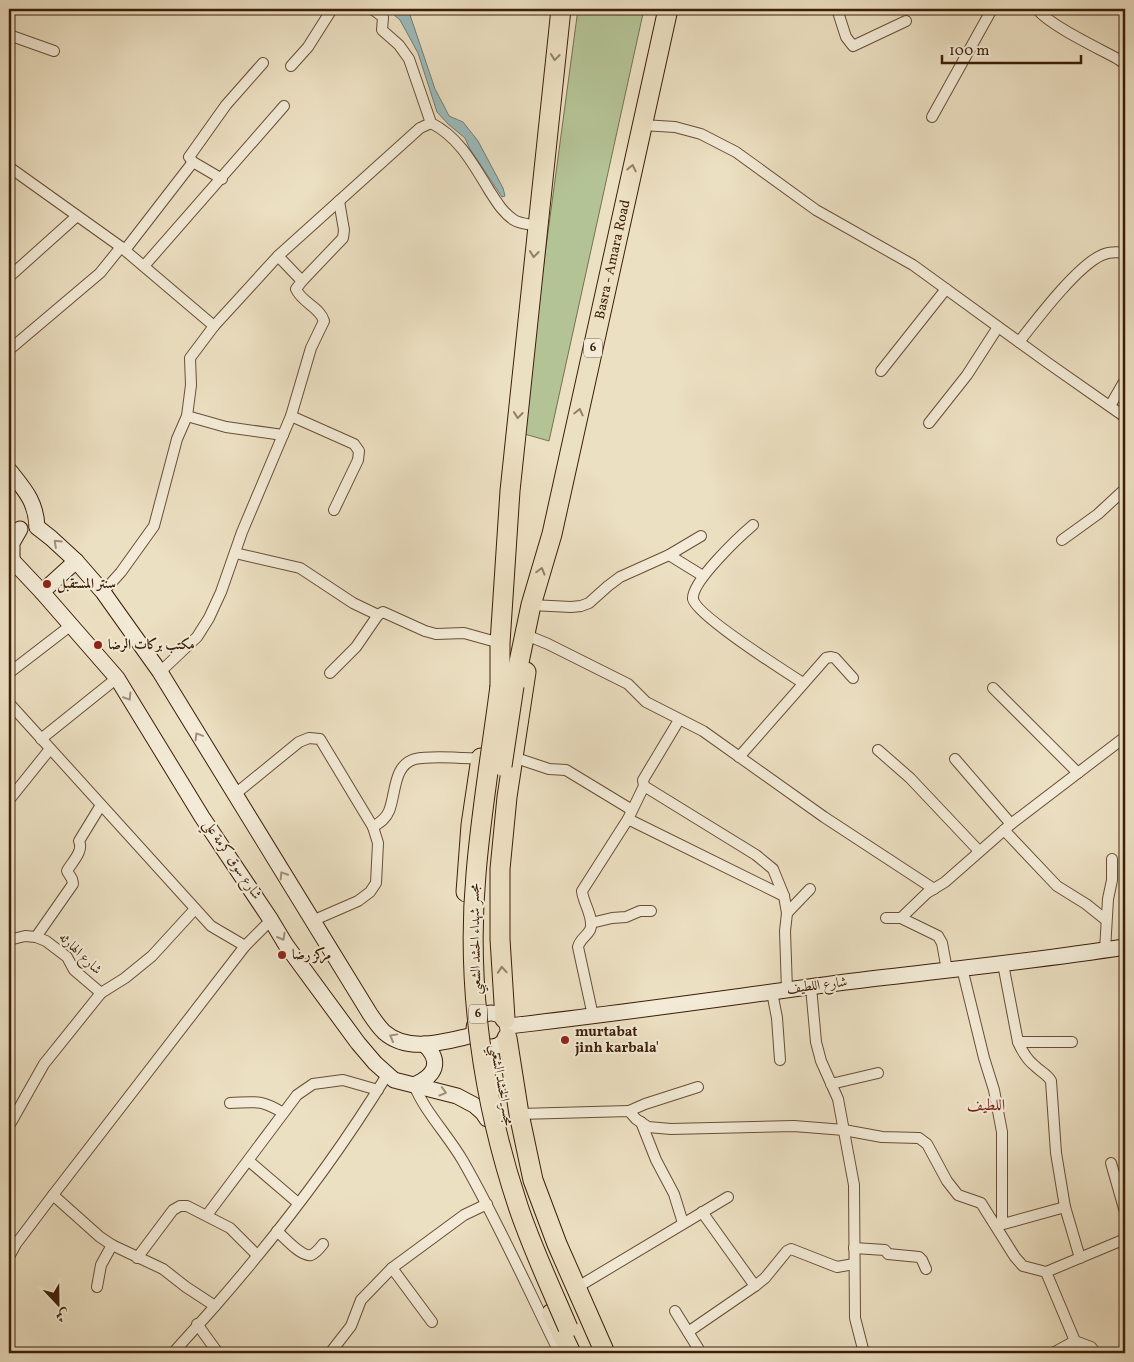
<svg xmlns="http://www.w3.org/2000/svg" width="1134" height="1362" font-family="Vollkorn,Amiri,serif">
  <rect width="100%" height="100%" fill="#ece0c2"/>
  <filter id="stains"><feTurbulence type="fractalNoise" baseFrequency=".004" numOctaves="4"/><feColorMatrix values="0 0 0 0 .2 0 0 0 0 .09 0 0 0 0 .02 0 0 0 .5 -.17"/></filter>
  <radialGradient id="worn" r=".72"><stop offset=".6" stop-color="#630" stop-opacity="0"/><stop offset="1" stop-color="#630" stop-opacity=".3"/></radialGradient>
  <path fill="#b4c396" stroke="#78704f" d="M578,9H644L549,441L521,433Z"/>
  <path fill="#9bbbbb" stroke="#757c73" d="M387,9H408L435,89L444,106L449,116L463,122L478,141L503,188L505,196L502,197L470,149L465,138L448,124L437,112L418,53L400,20Z"/>
  <g fill="none" stroke-linecap="round" stroke-linejoin="round">
    <g stroke="#684e36" stroke-width="12">
      <g id="street">
        <path d="M372,9L383,17L382,30L399,45L409,59L431,123C459,137 473,164 489,190C496,201 503,213 514,220C520,224 530,224 537,226"/>
        <path d="M837,9L846,37L853,46L906,21"/>
        <path d="M1037,9C1049,25 1098,48 1118,59L1125,64"/>
        <path d="M9,35L54,51"/>
        <path d="M291,66L308,47L332,9"/>
        <path d="M932,117L992,9"/>
        <path d="M642,125L675,127L701,134L736,152L816,210L913,265L1048,363L1125,417"/>
        <path d="M9,167L121,247L214,326"/>
        <path d="M222,179L193,162L189,157L226,105L263,63"/>
        <path d="M125,250L193,162"/>
        <path d="M278,256L302,281"/>
        <path d="M144,266L284,106"/>
        <path d="M9,277L77,216"/>
        <path d="M1019,342C1037,319 1077,266 1102,255C1109,252 1118,252 1125,253"/>
        <path d="M9,350L100,273L121,247"/>
        <path d="M881,371L946,289"/>
        <path d="M1110,406L1125,380"/>
        <path d="M187,416L226,427L283,435"/>
        <path d="M291,416L354,444L359,451L358,460L334,510"/>
        <path d="M929,423L967,375L998,327"/>
        <path d="M753,525C740,536 691,582 693,599C696,615 786,672 803,683"/>
        <path d="M1062,540L1098,514L1125,489"/>
        <path d="M235,553L300,568L353,603L378,615"/>
        <path d="M669,555L703,576"/>
        <path d="M103,592L121,572L154,526L177,439L187,416L191,385L190,358L214,326L278,256L420,128L431,123"/>
        <path d="M531,605L571,607L581,606L589,603L608,586L620,577L669,555L701,536"/>
        <path d="M526,635L548,644L628,684L646,702L703,731L824,817L934,889"/>
        <path d="M160,672L197,637L209,618L221,592L242,532L291,416L311,348L324,321C320,307 302,303 296,289L302,281L343,238L344,230L339,201"/>
        <path d="M9,673L70,626"/>
        <path d="M330,673L356,647L378,615L383,612L425,631L436,634L464,633L500,643"/>
        <path d="M993,688L1078,773"/>
        <path d="M9,703L211,926L245,946"/>
        <path d="M41,739L117,678"/>
        <path d="M878,750L910,778L979,851"/>
        <path d="M513,757L549,769L566,770L632,810"/>
        <path d="M739,757L826,658L831,657L835,658L853,678"/>
        <path d="M955,759L1011,824"/>
        <path d="M644,786L756,855L773,869L784,896L787,913L785,931L787,990"/>
        <path d="M234,795L299,742L309,738L320,739L373,827L378,843L376,883L370,892L358,901L312,921"/>
        <path d="M9,800L50,749"/>
        <path d="M628,819L784,896"/>
        <path d="M373,827C379,823 386,819 389,811C396,794 393,765 415,759C432,755 462,758 481,759"/>
        <path d="M1004,830L1057,886L1086,904L1106,920"/>
        <path d="M787,913L810,889"/>
        <path d="M886,918H901L938,936L942,943L947,970"/>
        <path d="M901,918L927,893L945,882L1011,824L1125,737"/>
        <path d="M591,923L612,918L626,917L640,911H651"/>
        <path d="M36,937L73,884L72,879L67,871C72,862 84,851 79,841L101,805"/>
        <path d="M9,940L25,936L36,937L46,941L67,957L74,970L101,993"/>
        <path d="M1105,950L1108,899L1112,880V859"/>
        <path d="M1003,964L1018,1042C1022,1051 1027,1060 1035,1066C1041,1072 1047,1074 1051,1081L1056,1153L1065,1207L1080,1258"/>
        <path d="M962,968L984,1058L994,1090L1002,1132V1224"/>
        <path d="M811,987L816,1042L821,1061L838,1099L854,1185L855,1318L864,1353"/>
        <path d="M772,992L777,1018L780,1060"/>
        <path d="M593,1016L578,947C580,939 586,937 590,930C595,919 583,903 582,891L628,819L644,786L643,780L679,720"/>
        <path d="M1018,1042H1072"/>
        <path d="M831,1084L878,1073"/>
        <path d="M414,1085C425,1112 448,1135 463,1161C498,1222 527,1287 558,1350"/>
        <path d="M230,1103C255,1102 261,1099 283,1113"/>
        <path d="M629,1111L645,1104L698,1087"/>
        <path d="M519,1114L629,1111L636,1119L648,1127L671,1129L794,1126L844,1130L882,1137L919,1138L927,1144L947,1181L958,1195L981,1203L1015,1257L1023,1266L1046,1272L1125,1239"/>
        <path d="M641,1122L656,1160L674,1194L683,1223"/>
        <path d="M9,1126L44,1064L101,993L125,978L152,956L195,909"/>
        <path d="M249,1161L298,1203"/>
        <path d="M1111,1163L1125,1212"/>
        <path d="M53,1195L100,1237L112,1245L163,1269L186,1287L215,1306"/>
        <path d="M702,1212L755,1286"/>
        <path d="M207,1215L297,1095L313,1084L343,1080L378,1090"/>
        <path d="M996,1226L1065,1207"/>
        <path d="M277,1231C284,1237 301,1257 311,1255C316,1253 320,1248 323,1244"/>
        <path d="M854,1248L885,1250L888,1254L919,1257L922,1260L926,1269"/>
        <path d="M9,1257L16,1244L53,1195L245,946L271,920"/>
        <path d="M137,1258L173,1210L180,1206H187L230,1228L257,1255"/>
        <path d="M392,1268L432,1322"/>
        <path d="M1046,1272L1075,1341L1091,1347L1096,1353"/>
        <path d="M97,1287L101,1265L112,1245"/>
        <path d="M576,1288L728,1197"/>
        <path d="M675,1311L701,1353"/>
        <path d="M197,1324L218,1353"/>
        <path d="M688,1332L755,1286L765,1278L787,1251L791,1249L837,1267L854,1264"/>
        <path d="M9,1351L12,1353"/>
        <path d="M173,1353C187,1337 202,1321 216,1305C278,1234 338,1155 387,1075"/>
        <path d="M330,1353L351,1326L361,1300L392,1268L464,1215L487,1204"/>
        <path d="M1053,1353L1075,1341"/>
      </g>
    </g>
    <g stroke="#3c1e08" stroke-width="17">
      <g id="secondary">
        <path d="M9,470C24,489 36,501 37,527"/>
        <path d="M37,527L51,538L76,561L103,592L160,672L370,1014C374,1020 379,1027 384,1032C409,1054 446,1041 474,1035"/>
        <path d="M9,557L42,592L117,678L202,817L271,920L286,945L358,1043L375,1063L394,1080L457,1096L474,1105L483,1113L487,1119"/>
        <path d="M12,559V543L20,529"/>
        <path d="M42,592L76,561"/>
        <circle cx="491" cy="1030" r="17"/>
        <path d="M508,1026C624,1013 739,996 854,981C945,970 1035,961 1125,947"/>
        <path d="M414,1085C435,1076 443,1062 424,1044"/>
      </g>
    </g>
    <g stroke="#3c1e08" stroke-width="21">
      <g id="highway">
        <path d="M500,686V643L510,491L561,9"/>
        <path id="s1" d="M514,686L531,605L552,534L668,9"/>
        <path d="M466,892L471,825L481,758"/>
        <path d="M505,1019L500,939V869L507,797L526,672"/>
        <path d="M507,1038L519,1114L533,1180L557,1244L605,1353"/>
        <path d="M552,1313L571,1353"/>
      </g>
    </g>
    <use href="#street" stroke="#f3ebd7" stroke-width="10"/>
    <use href="#secondary" stroke="#f3ebd7" stroke-width="15"/>
    <use href="#highway" stroke="#ece0c2" stroke-width="19"/>
    <g stroke="#3c1e08" stroke-width="21" stroke-linecap="butt">
      <g id="highway-bridge">
        <path d="M500,686C492,748 481,812 476,874C466,985 483,1101 518,1206C532,1248 551,1288 568,1328"/>
        <path d="M502,766L514,686"/>
      </g>
    </g>
    <use href="#highway-bridge" stroke="#ece0c2" stroke-width="19"/>
  </g>
  <defs><path id="oneway-chevron" d="M-2-3.5L2.5 0L-2 3.5" fill="none" stroke-width="1.6" stroke-linecap="round" stroke-linejoin="round" transform="scale(1.25)"/></defs>
  <g stroke="#947f65">
    <use href="#oneway-chevron" transform="translate(555 57) rotate(96)"/>
    <use href="#oneway-chevron" transform="translate(632 168) rotate(-78)"/>
    <use href="#oneway-chevron" transform="translate(534 254) rotate(96)"/>
    <use href="#oneway-chevron" transform="translate(579 412) rotate(-77)"/>
    <use href="#oneway-chevron" transform="translate(518 415) rotate(96)"/>
    <use href="#oneway-chevron" transform="translate(541 571) rotate(-74)"/>
    <use href="#oneway-chevron" transform="translate(502 970) rotate(-94)"/>
  </g>
  <g stroke="#a18f7a">
    <use href="#oneway-chevron" transform="translate(57 543) rotate(-137)"/>
    <use href="#oneway-chevron" transform="translate(128 697) rotate(58)"/>
    <use href="#oneway-chevron" transform="translate(198 736) rotate(-121)"/>
    <use href="#oneway-chevron" transform="translate(283 875) rotate(-122)"/>
    <use href="#oneway-chevron" transform="translate(282 937) rotate(60)"/>
    <use href="#oneway-chevron" transform="translate(393 1037) rotate(-151)"/>
    <use href="#oneway-chevron" transform="translate(443 1092) rotate(16)"/>
  </g>
  <g fill="#8f2418" stroke="#f3ebd7" stroke-width="2">
    <circle cx="47" cy="584" r="5"/>
    <circle cx="98" cy="645" r="5"/>
    <circle cx="282" cy="955" r="5"/>
    <circle cx="565" cy="1040" r="5"/>
  </g>
  <g text-anchor="middle" dominant-baseline="central" stroke-width="4" stroke-linejoin="round" paint-order="stroke">
    <g fill="#f3ebd7" stroke="#735c46" stroke-width="1">
      <rect x="584" y="338.5" width="18" height="19" rx="4"/>
      <rect x="469" y="1004.5" width="18" height="19" rx="4"/>
    </g>
    <g font-size="12" font-weight="bold" fill="#3c1e08">
      <text x="593" y="348">6</text>
      <text x="478" y="1014">6</text>
    </g>
    <g font-size="14" fill="#3c1e08" stroke="#f3ebd7">
      <text stroke="none"><textPath href="#s1" startOffset="438">Basra - Amara Road</textPath></text>
      <text transform="translate(232 860) rotate(56)">شارع سوق كرمة علي</text>
      <text transform="translate(476 939) rotate(-91)">مجسر شهداء الحشد الشعبي</text>
      <text transform="translate(80 954) rotate(44)">شارع الهارثه</text>
      <text transform="translate(817 986) rotate(-7)">شارع اللطيف</text>
      <text transform="translate(501 1085) rotate(80)">مجسر الحشد الشعبي</text>
    </g>
    <g font-size="14" font-weight="bold" fill="#3c1e08" stroke="#f3ebd7" text-anchor="start">
      <text x="57" y="584">سنتر المستقبل</text>
      <text x="108" y="645">مكتب بركات الرضا</text>
      <text x="292" y="955">مركز رضا</text>
      <text x="575" y="1032">murtabat<tspan x="575" dy="16">jinh karbala'</tspan></text>
    </g>
    <g font-size="16" fill="#7a1f14" stroke="#f3ebd7">
      <text x="986" y="1106">اللطيف</text>
    </g>
  </g>
  <rect width="1134" height="1362" fill="none" stroke="#ece0c2" stroke-width="30"/>
  <rect x="10" y="10" width="1114" height="1342" fill="none" stroke="#3c1e08" stroke-width="2.5"/>
  <rect x="15" y="15" width="1104" height="1332" fill="none" stroke="#3c1e08"/>
  <g transform="translate(58 1304) rotate(158)" stroke="#f3ebd7" stroke-width="4" paint-order="stroke">
  <path d="M0-4L9 19L0 12L-9 19Z" fill="#3c1e08"/>
  <text y="-8" font-size="14" font-weight="bold" text-anchor="middle" fill="#3c1e08">ش</text>
  </g>
  <path d="M942 55v8h139v-8" fill="none" stroke="#3c1e08" stroke-width="2.5"/>
  <text x="949" y="55" font-size="15" fill="#3c1e08" stroke="#f3ebd7" stroke-width="4" paint-order="stroke">100 m</text>
  <rect width="100%" height="100%" filter="url(#stains)"/>
  <rect width="100%" height="100%" fill="url(#worn)"/>
</svg>
